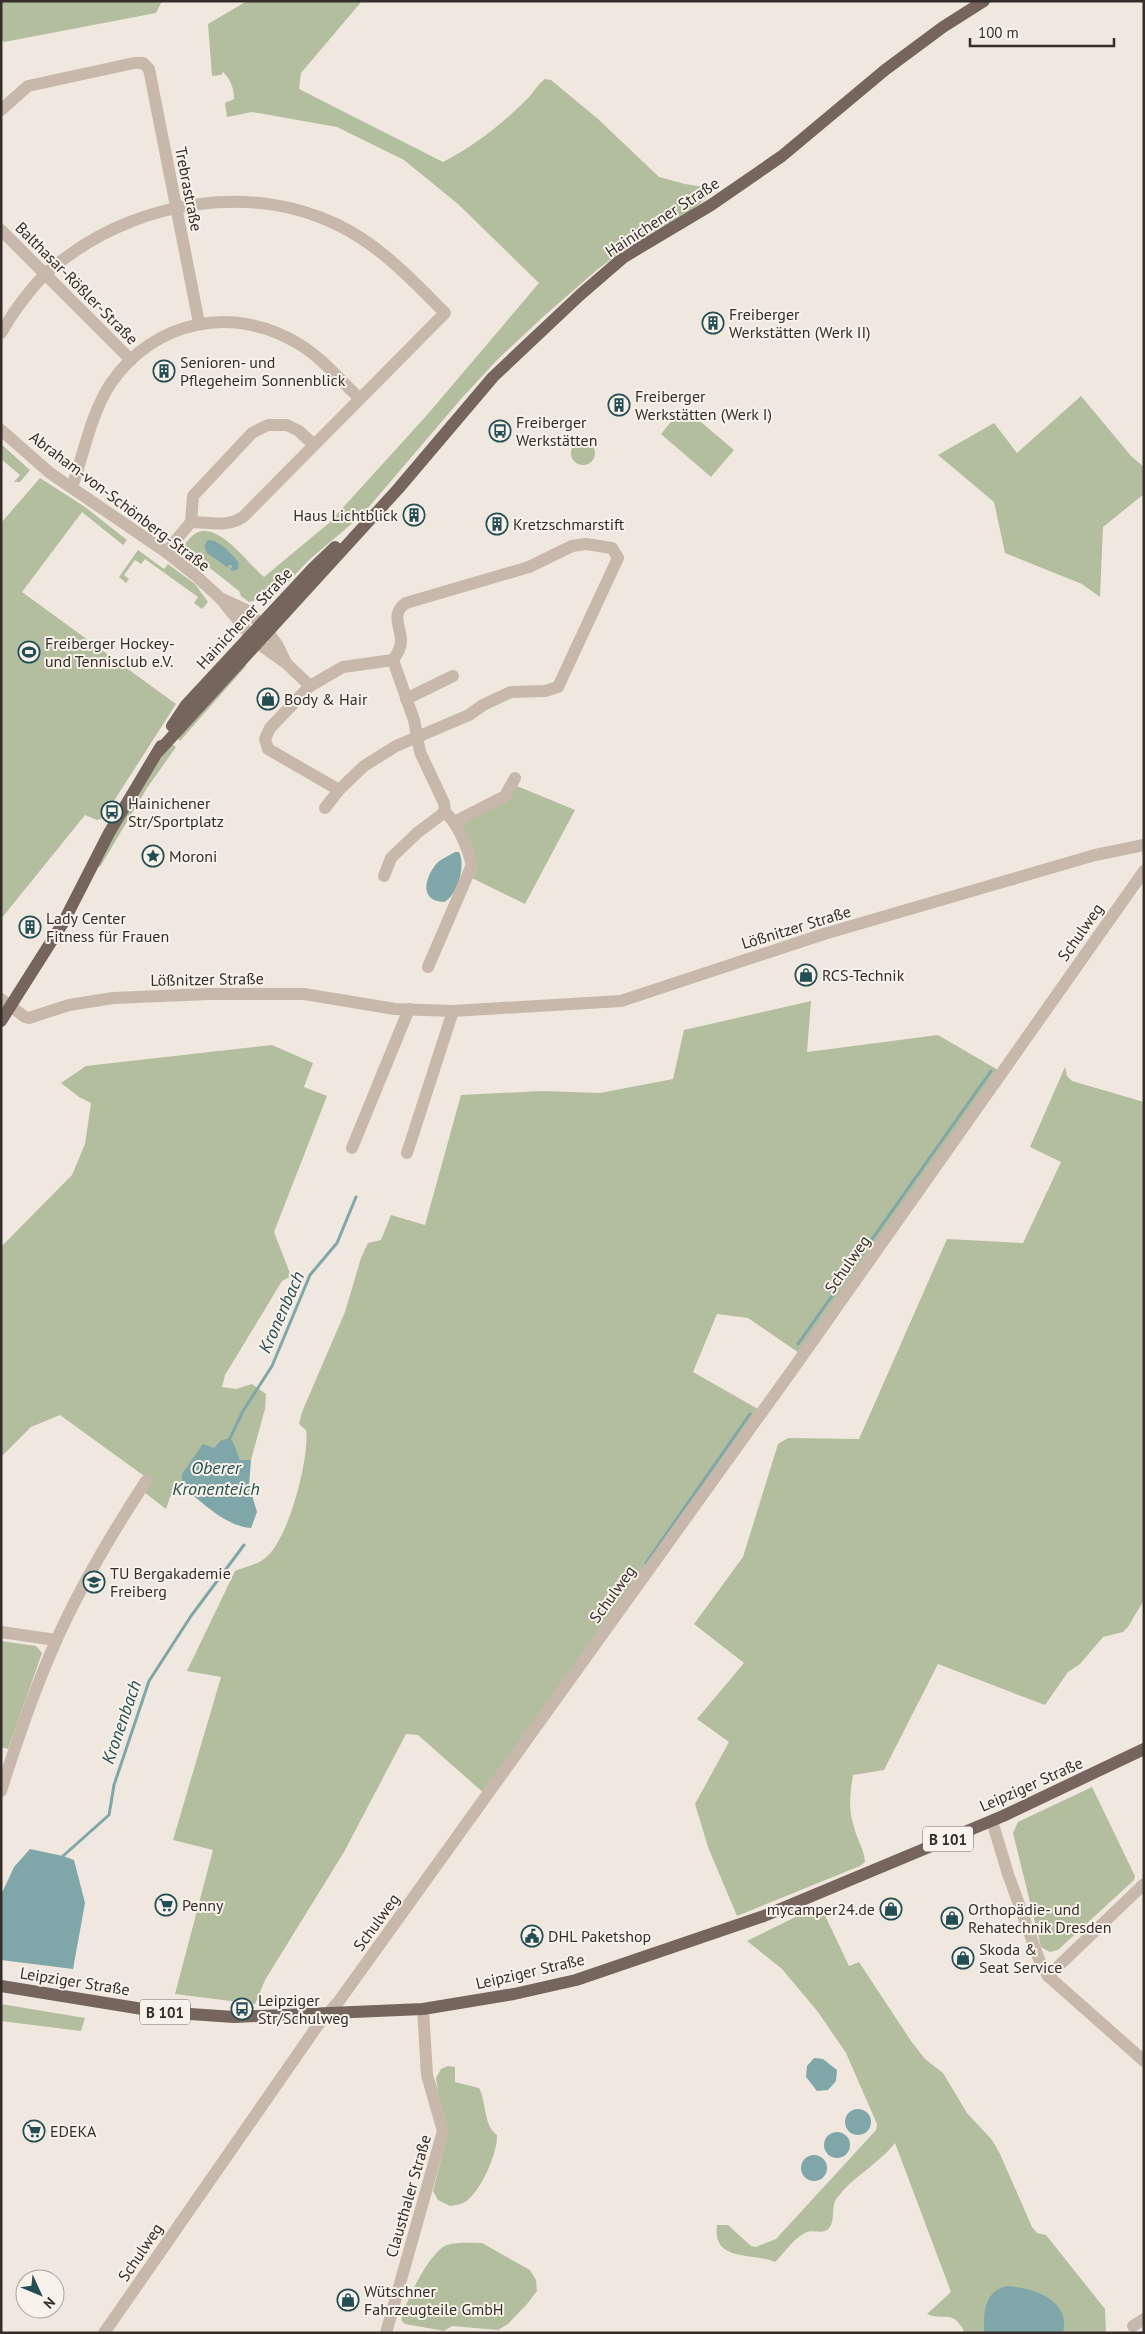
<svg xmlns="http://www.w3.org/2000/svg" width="1145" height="2334" font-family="'PT Sans',sans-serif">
  <rect width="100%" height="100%" fill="#f0e8de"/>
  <g fill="#b3be9f" fill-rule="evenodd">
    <path d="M1,1H162L156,13L4,42L1,39Z"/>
    <path d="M247,1H362L301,73L299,89L443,162C473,147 506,121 530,96C535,90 538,84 545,79L551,80L598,119L659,177L685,184L717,189L692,210L629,246L598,269L544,316L498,359L461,399L362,515L309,560L271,600L261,599L249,602L241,596L239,591L187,550L184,544C188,541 191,536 196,533C219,521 248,564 264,577L329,523L427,415L539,283L458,204L404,160L337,127L252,112L227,117L225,103L234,99C234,88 231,80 223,72L221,75L212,76L208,24ZM216,541L239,562L232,567L229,565Z"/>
    <path d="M1081,396L1131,456L1144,467V494L1103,527L1100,597L1082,584L1005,553L994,502L938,455L994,423L1017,453Z"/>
    <path d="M683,407L734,450L711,477L661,434Z"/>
    <circle cx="583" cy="453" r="12"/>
    <path d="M1,444L30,470L20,482H14L20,475L1,459Z"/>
    <path d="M40,478L85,507L127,540L123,545L82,512L22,592L176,704L103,818L97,820L85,815L1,919V523Z"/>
    <path d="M138,550L164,569L168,564L195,584L208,602L202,609L194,603L198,597L145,559L141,564L135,560L124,575L129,579L126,583L119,577Z"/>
    <path d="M246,663V666L180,741L177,738Z"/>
    <path d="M172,744L176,747L147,788L100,867L96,864L161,758Z"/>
    <path d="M512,784L575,810L525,904L472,878L454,822L505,796Z"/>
    <path d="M811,1001L807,1052L938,1035L998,1070L799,1353L748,1318L717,1314L693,1372L758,1409L486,1795L418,1735L406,1734L344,1852L265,1980L255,2004L175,1994L213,1850L173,1840L221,1677L187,1671L235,1571C244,1567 256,1565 264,1559C288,1543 310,1457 306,1430L299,1424L302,1412L345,1312L361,1258L368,1243L381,1240L391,1215L425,1225L461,1095L542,1091L600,1093L673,1079L684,1030Z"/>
    <path d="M272,1045L313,1063L304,1087L327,1096L274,1232L291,1276L282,1281L225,1375L222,1387L236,1389L252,1384L266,1394L265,1409L251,1460H240L237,1453L220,1441L214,1448L208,1447L182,1474V1486L170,1497L166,1509L144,1492L151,1481L60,1415L31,1427L1,1457V1247L72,1175L85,1144L91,1103L79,1097L61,1083L86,1066Z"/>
    <path d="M1065,1067L1067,1076L1072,1081L1144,1102V1600L1128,1627L1123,1632L1103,1637L1080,1664L1068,1672L1045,1705L938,1664L884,1770L853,1775C850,1794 848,1809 854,1827C857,1840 864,1848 865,1862L860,1866L737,1916L708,1847L695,1804L729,1742L697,1719L744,1663L694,1624L743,1557L778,1444L788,1438L859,1439L947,1239L1023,1243L1061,1162L1030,1147Z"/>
    <path d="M1,1641L36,1646L42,1653L8,1749L1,1747Z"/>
    <path d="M1092,1787L1135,1876L1134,1880L1058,1950L1050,1952L1041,1947L1013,1833L1018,1822Z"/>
    <path d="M820,1905L849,1966L859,1962L911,2041L925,2059L943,2073L967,2113L992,2140L1000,2154L1032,2227L1037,2233L1046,2235L1105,2309L1106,2333H965C952,2307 944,2322 927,2314L951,2292L895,2143C879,2164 853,2176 837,2198C830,2206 837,2222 827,2230C821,2234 812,2229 805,2233C794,2238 784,2253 775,2262C752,2252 712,2263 717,2225H728L751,2246L756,2247L776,2239L876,2130L877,2124L846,2053L818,2012L782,1969L747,1941Z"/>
    <path d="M1,2004L85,2018L81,2031L1,2021Z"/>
    <path d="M448,2066L455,2067V2082L479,2088C487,2103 483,2125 497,2135C498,2153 480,2193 465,2202C460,2205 455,2205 450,2206L438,2200L433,2191L445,2145L436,2078L441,2069Z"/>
    <path d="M482,2243L530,2270L536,2280L537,2291L527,2304L508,2324L498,2330L452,2326L444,2331L405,2324L401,2320C405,2302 430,2251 447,2245C457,2242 472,2243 482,2243Z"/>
  </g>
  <g fill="#7fa7aa">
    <path d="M208,540C219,539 231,554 239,562L238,569L233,571L230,570L232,567L230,565L227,567L207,553L204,546Z"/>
    <path d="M455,852H459C466,865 458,895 444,902C418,901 425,876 438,862C443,858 450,855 455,852Z"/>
    <path d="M230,1438L234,1444L240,1460H251L249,1485L257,1512L251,1528C225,1526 202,1502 182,1486V1474L203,1444L214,1448L220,1441Z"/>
    <path d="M30,1849L63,1856L74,1860L85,1903L73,1969L1,1960V1895L14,1867Z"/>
    <path d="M814,2058L823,2059L837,2070L836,2081L828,2090L817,2091L806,2077L807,2066Z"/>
    <circle cx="858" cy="2122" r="13"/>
    <circle cx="837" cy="2145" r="13"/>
    <circle cx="814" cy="2168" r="13"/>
    <path d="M1007,2286C1033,2288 1071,2299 1063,2333H984C984,2311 983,2293 1007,2286Z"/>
  </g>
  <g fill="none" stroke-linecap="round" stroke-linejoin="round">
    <g stroke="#7fa7aa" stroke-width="3">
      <path d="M824,1286L833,1293"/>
      <path d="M798,1344L991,1071"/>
      <path d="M230,1438L243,1411L272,1366L310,1275L337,1243L356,1197"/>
      <path d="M646,1563L750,1414"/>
      <path d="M63,1856L109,1815L114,1785L149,1681L191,1616L244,1545"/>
    </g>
    <g stroke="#c7b8ab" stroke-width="12">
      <path d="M1,110L28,86L134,63H143L149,69L199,323"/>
      <path d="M1,230L131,360"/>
      <path d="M1,333C13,312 28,292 44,275C51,268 60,262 68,256C142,201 253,183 338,225C381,246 412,280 445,313L243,517C226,528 209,522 191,522L166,552"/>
      <path d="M1,430L50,473L166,552L195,575L220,598L250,635"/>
      <path d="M72,487C84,453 91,413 111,383C154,320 234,304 299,344C322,358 340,380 359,398"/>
      <path d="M191,522L193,496L252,433L268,425H287L299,431L314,445"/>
      <path d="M220,598L246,610L261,624"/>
      <path d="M268,632L278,646L286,663"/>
      <path d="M258,643L286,663L310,686L270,728L265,739L268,749L339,790L364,766L396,746L469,715L483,705L511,692L545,691L558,687L618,558L612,548L586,544L572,546L529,567L406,603C390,614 401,626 401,641C401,649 397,654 393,660L414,720L420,752L444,803L445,812C459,826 467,846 472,865L428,967"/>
      <path d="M310,686L343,667L393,660"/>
      <path d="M406,699L453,676"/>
      <path d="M325,808L339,790"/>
      <path d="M454,822L505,796L515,778"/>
      <path d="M384,876L391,858L417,833L445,812"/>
      <path d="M1,999L25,1017L29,1018L69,1005L113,998L209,994H304L395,1009L453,1011L621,1001L824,934L1095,855L1144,845"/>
      <path d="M352,1148L409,1009"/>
      <path d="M407,1153L453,1011"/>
      <path d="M1,1632L56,1640"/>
      <path d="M1,1791C17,1740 34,1690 56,1641C80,1587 114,1530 146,1481"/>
      <path d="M992,1821L1008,1874L1040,1962L1048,1976L1144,2061"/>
      <path d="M1048,1976L1144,1884"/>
      <path d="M1133,2326L1144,2319"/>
      <path d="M104,2333L318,2025L339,2001L798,1362L1144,871"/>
      <path d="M386,2333L443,2131L427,2075L423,2009"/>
    </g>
    <g stroke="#76655c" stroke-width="12">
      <path d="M172,726L186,705L313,568L335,547"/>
      <path d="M158,752L398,489L493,377L580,295L624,257L711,205L782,156L885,70L943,27L984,1"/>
      <path d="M1,1021L63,923L109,833L161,746"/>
      <path d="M1,1986L161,2012L234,2017L423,2009L514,1994L576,1980L764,1916L1003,1816L1144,1749"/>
    </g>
  </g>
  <defs>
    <g id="building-ring" transform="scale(1.125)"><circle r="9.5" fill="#f8f2ea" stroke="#234e53" stroke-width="1.5"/><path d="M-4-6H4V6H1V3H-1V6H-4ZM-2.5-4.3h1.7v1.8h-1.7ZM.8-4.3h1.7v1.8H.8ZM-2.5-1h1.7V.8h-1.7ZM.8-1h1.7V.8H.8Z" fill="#234e53"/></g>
    <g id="bus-ring" transform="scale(1.125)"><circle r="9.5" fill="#f8f2ea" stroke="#234e53" stroke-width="1.5"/><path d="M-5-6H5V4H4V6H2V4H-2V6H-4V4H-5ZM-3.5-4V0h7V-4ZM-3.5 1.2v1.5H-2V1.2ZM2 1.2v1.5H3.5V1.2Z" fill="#234e53"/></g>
    <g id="stadium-ring" transform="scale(1.125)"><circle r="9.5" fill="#f8f2ea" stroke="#234e53" stroke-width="1.5"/><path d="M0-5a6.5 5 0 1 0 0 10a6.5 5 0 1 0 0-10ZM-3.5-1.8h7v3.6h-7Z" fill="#234e53"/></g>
    <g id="shop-ring" transform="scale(1.125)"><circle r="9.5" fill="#f8f2ea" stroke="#234e53" stroke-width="1.5"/><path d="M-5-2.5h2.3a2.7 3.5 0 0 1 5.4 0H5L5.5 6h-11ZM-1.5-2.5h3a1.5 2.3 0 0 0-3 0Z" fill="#234e53"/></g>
    <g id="sight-ring" transform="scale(1.125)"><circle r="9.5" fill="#f8f2ea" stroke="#234e53" stroke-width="1.5"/><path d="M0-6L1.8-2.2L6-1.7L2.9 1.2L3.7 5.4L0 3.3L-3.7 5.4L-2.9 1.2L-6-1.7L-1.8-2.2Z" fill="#234e53"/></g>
    <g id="university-ring" transform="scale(1.125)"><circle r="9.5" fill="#f8f2ea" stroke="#234e53" stroke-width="1.5"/><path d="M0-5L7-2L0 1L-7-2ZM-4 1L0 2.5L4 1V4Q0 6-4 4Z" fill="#234e53"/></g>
    <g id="supermarket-ring" transform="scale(1.125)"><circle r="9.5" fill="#f8f2ea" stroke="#234e53" stroke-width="1.5"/><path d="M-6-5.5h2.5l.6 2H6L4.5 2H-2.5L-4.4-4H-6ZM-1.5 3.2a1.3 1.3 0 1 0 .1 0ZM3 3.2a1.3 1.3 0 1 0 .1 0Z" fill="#234e53"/></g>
    <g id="civic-ring" transform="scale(1.125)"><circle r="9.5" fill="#f8f2ea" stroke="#234e53" stroke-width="1.5"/><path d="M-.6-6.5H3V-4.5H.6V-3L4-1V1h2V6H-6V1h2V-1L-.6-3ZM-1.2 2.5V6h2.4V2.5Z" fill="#234e53"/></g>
  </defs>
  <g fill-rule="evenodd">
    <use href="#building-ring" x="713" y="323"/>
    <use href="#building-ring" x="164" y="371"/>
    <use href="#building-ring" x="619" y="405"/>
    <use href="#bus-ring" x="500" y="431"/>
    <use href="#building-ring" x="414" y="515"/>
    <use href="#building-ring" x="497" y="524"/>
    <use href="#stadium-ring" x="29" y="652"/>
    <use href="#shop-ring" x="268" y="699"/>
    <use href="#bus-ring" x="112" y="812"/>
    <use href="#sight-ring" x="153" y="856"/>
    <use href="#building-ring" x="30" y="927"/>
    <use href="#shop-ring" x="806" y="975"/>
    <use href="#university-ring" x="94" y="1582"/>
    <use href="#supermarket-ring" x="166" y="1905"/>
    <use href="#shop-ring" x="891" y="1909"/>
    <use href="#shop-ring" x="952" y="1918"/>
    <use href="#civic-ring" x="532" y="1936"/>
    <use href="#shop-ring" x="963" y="1958"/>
    <use href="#bus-ring" x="242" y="2009"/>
    <use href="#supermarket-ring" x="34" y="2131"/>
    <use href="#shop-ring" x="348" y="2300"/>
  </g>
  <g text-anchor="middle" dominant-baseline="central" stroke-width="4" stroke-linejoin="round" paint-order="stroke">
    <g fill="#f8f2ea" stroke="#706863" stroke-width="1">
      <rect x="923" y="1826.5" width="50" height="25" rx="4"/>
      <rect x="140" y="1999.5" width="50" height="25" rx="4"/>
    </g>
    <g font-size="15" font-weight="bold" fill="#352d29">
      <text x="948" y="1839">B 101</text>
      <text x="165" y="2012">B 101</text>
    </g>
    <g font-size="16" fill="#352d29" stroke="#f8f2ea">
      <text transform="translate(189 189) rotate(79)">Trebrastraße</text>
      <text transform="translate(662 217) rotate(-33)">Hainichener Straße</text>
      <text transform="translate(77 283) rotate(45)">Balthasar-Rößler-Straße</text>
      <text transform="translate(120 501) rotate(37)">Abraham-von-Schönberg-Straße</text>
      <text transform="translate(244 618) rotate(-47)">Hainichener Straße</text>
      <text transform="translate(796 927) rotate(-17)">Lößnitzer Straße</text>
      <text transform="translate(1080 932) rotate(-55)">Schulweg</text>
      <text transform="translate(207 979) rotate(-1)">Lößnitzer Straße</text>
      <text transform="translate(847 1264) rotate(-55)">Schulweg</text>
      <text transform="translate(612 1594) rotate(-54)">Schulweg</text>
      <text transform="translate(1031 1784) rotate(-24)">Leipziger Straße</text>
      <text transform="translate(376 1922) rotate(-54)">Schulweg</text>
      <text transform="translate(530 1971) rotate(-13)">Leipziger Straße</text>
      <text transform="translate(75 1981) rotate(9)">Leipziger Straße</text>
      <text transform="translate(408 2196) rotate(-74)">Clausthaler Straße</text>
      <text transform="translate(140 2252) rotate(-56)">Schulweg</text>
    </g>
    <g font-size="16" fill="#352d29" stroke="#f8f2ea" text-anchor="start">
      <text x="729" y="314">Freiberger<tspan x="729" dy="18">Werkstätten (Werk II)</tspan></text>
      <text x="180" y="362">Senioren- und<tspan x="180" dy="18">Pflegeheim Sonnenblick</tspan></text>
      <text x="635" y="396">Freiberger<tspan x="635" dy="18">Werkstätten (Werk I)</tspan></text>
      <text x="516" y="422">Freiberger<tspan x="516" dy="18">Werkstätten</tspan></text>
      <text x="398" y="515" text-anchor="end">Haus Lichtblick</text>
      <text x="513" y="524">Kretzschmarstift</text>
      <text x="45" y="643">Freiberger Hockey-<tspan x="45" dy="18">und Tennisclub e.V.</tspan></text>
      <text x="284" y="699">Body &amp; Hair</text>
      <text x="128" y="803">Hainichener<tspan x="128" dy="18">Str/Sportplatz</tspan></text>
      <text x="169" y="856">Moroni</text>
      <text x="46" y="918">Lady Center<tspan x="46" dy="18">Fitness für Frauen</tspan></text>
      <text x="822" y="975">RCS-Technik</text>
      <text x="110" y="1573">TU Bergakademie<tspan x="110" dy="18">Freiberg</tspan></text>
      <text x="182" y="1905">Penny</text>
      <text x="875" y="1909" text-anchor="end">mycamper24.de</text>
      <text x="968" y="1909">Orthopädie- und<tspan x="968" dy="18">Rehatechnik Dresden</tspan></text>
      <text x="548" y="1936">DHL Paketshop</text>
      <text x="979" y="1949">Skoda &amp;<tspan x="979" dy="18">Seat Service</tspan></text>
      <text x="258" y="2000">Leipziger<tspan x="258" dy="18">Str/Schulweg</tspan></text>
      <text x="50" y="2131">EDEKA</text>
      <text x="364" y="2291">Wütschner<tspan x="364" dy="18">Fahrzeugteile GmbH</tspan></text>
    </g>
    <g font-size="18" font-style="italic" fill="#234e53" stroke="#f8f2ea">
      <text transform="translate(281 1312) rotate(-66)">Kronenbach</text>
      <text x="216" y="1467">Oberer<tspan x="216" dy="21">Kronenteich</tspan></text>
      <text transform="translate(121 1722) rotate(-71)">Kronenbach</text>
    </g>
  </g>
  <rect width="1145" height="2334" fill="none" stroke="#352d29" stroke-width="5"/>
  <g transform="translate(40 2294) rotate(134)"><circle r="24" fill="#f8f2ea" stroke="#aaa39d"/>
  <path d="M0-4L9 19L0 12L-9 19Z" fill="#234e53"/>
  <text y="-8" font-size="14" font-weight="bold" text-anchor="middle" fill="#352d29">N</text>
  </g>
  <path d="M970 38v8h144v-8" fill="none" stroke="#352d29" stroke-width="2.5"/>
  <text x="978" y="38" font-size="15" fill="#352d29" stroke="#f8f2ea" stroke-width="4" paint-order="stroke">100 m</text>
</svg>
